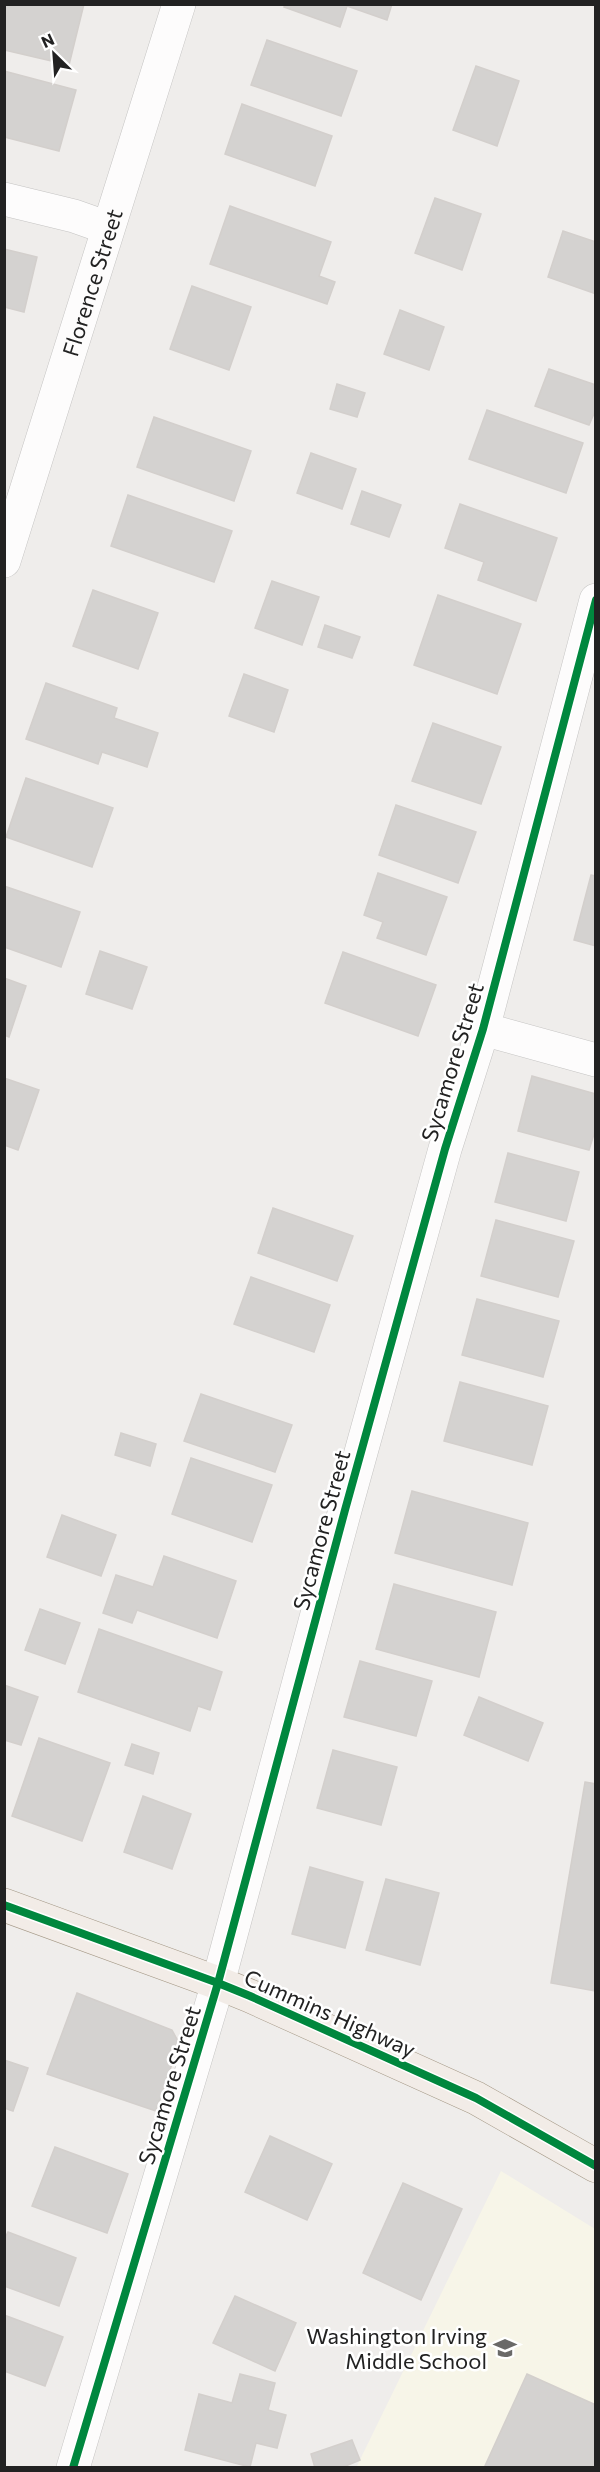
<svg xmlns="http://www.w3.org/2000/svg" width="600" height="2472" font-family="Commissioner,sans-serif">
  <rect width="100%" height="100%" fill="#efedeb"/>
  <path fill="#f7f5e8" d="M501,2171L595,2229V2467L356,2468Z"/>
  <g fill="#d4d2d0" stroke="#d3cfcc" stroke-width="1.5">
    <path d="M5,4H84L69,65L4,50Z"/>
    <path d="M285,4H392L387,20L347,6L340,27L284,7Z"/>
    <path d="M267,40L357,71L341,116L251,85Z"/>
    <path d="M476,66L519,81L497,146L453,130Z"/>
    <path d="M4,71L76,90L59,151L4,137Z"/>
    <path d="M242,104L332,136L315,186L225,154Z"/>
    <path d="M435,198L481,214L462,270L415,253Z"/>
    <path d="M230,206L331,242L319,276L335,282L327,304L210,264Z"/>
    <path d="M563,231L596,242V294L548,277Z"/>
    <path d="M4,249L37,257L24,312L4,307Z"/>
    <path d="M192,286L251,307L229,370L170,349Z"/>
    <path d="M400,310L444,327L429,370L384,354Z"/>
    <path d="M549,369L596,385V409L589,425L535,406Z"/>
    <path d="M337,384L365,393L357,417L330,409Z"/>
    <path d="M487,410L583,443L566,493L469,459Z"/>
    <path d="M154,417L251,451L234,501L137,467Z"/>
    <path d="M311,453L356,469L342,509L297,493Z"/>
    <path d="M362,491L401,505L389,537L351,524Z"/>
    <path d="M128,495L232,531L214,582L111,546Z"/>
    <path d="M460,504L557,538L536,601L478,580L484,562L445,548Z"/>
    <path d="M272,581L319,597L302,645L255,628Z"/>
    <path d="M93,590L158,613L138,669L73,646Z"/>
    <path d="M438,595L521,624L497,694L414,665Z"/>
    <path d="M325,625L360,637L352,658L318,647Z"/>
    <path d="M244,674L288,690L274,732L229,716Z"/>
    <path d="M46,683L117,708L114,718L158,733L147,767L102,752L98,764L26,739Z"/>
    <path d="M433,723L501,747L481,804L412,781Z"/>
    <path d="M26,778L113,808L92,867L6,837Z"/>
    <path d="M396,805L476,832L458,883L379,855Z"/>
    <path d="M378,873L447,897L426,955L377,938L383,922L364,915Z"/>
    <path d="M591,875L596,876V946L574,940Z"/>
    <path d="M4,886L80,912L61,967L4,947Z"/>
    <path d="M100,951L147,967L132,1009L86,994Z"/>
    <path d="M343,952L436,985L418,1036L325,1003Z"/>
    <path d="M4,978L26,986L9,1037L4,1035Z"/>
    <path d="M532,1076L596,1094V1128L589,1150L518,1131Z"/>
    <path d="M4,1078L39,1090L18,1150L4,1145Z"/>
    <path d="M508,1153L579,1172L566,1221L495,1202Z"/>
    <path d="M273,1208L353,1236L337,1281L258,1253Z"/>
    <path d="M496,1220L574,1241L558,1297L481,1276Z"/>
    <path d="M251,1277L330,1305L314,1352L234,1324Z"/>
    <path d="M477,1299L559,1321L543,1377L462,1355Z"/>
    <path d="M460,1382L548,1406L532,1465L444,1441Z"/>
    <path d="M201,1394L292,1425L275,1472L184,1441Z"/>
    <path d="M121,1433L156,1444L150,1466L115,1455Z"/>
    <path d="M191,1458L272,1485L252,1542L172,1514Z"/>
    <path d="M412,1491L528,1523L512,1585L395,1553Z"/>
    <path d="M62,1515L116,1535L101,1576L47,1557Z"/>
    <path d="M164,1556L236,1581L217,1638L137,1610L132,1623L103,1613L116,1575L153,1587Z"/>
    <path d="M394,1584L496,1612L479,1677L376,1649Z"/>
    <path d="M40,1609L80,1623L65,1664L25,1650Z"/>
    <path d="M99,1629L222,1672L210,1710L198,1706L190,1731L78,1692Z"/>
    <path d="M360,1661L432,1681L416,1736L344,1717Z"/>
    <path d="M4,1685L38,1697L21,1745L4,1740Z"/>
    <path d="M479,1697L543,1723L528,1761L464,1735Z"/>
    <path d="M39,1738L110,1763L82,1841L12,1816Z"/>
    <path d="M132,1744L159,1753L153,1774L125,1765Z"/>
    <path d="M333,1750L397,1767L381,1825L317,1808Z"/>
    <path d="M585,1782L596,1784V1991L551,1983Z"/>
    <path d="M143,1796L191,1814L172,1869L124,1852Z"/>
    <path d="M310,1867L363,1882L345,1948L292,1934Z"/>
    <path d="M386,1879L439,1893L420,1965L366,1950Z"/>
    <path d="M77,1993L172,2030L179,2043L156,2111L47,2074Z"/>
    <path d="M4,2060L28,2068L13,2111L4,2108Z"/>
    <path d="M270,2136L332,2164L307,2220L245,2192Z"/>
    <path d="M55,2147L128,2174L107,2233L32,2206Z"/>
    <path d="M403,2183L462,2209L421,2300L363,2273Z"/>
    <path d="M8,2232L76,2258L59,2306L4,2286V2240Z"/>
    <path d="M235,2296L296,2323L275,2371L213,2343Z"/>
    <path d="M4,2315L63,2337L45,2386L4,2371Z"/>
    <path d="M240,2374L275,2383L268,2410L286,2415L277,2448L256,2443L250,2467L185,2450L199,2394L232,2403Z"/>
    <path d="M527,2374L596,2405V2468H484Z"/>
    <path d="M352,2440L360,2460L341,2468H315L311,2454Z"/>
  </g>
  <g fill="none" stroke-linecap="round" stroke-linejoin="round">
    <g stroke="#c5c4c3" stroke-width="34">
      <g id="street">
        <path d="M4,199L74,216L108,228"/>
        <path id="s1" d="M4,561L179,4"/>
        <path d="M483,1029L596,1060"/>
        <path d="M73,2468L218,1983L345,1510L445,1149L483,1029L596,600"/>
      </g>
    </g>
    <g stroke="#a59987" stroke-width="34">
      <path id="primary" d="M4,1905L218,1983L250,1996L476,2098L596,2166"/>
    </g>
    <use href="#street" stroke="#fdfcfc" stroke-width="33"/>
    <use href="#primary" stroke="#f2ece7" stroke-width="33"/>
    <g stroke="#fff" stroke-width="11">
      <g id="cycleway">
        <path d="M4,1905L218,1983L250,1996L476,2098L596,2166"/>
        <path d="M73,2468L218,1983L345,1510L445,1149L483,1029L596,600"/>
      </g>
    </g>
    <use href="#cycleway" stroke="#00873e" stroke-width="8"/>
  </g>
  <defs>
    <g id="school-bare" transform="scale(1.8)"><path d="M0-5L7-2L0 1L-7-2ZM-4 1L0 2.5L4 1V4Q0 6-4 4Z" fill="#6a6968" stroke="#fff" stroke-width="2.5" paint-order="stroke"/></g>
  </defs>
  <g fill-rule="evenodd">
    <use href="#school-bare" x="505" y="2348"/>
  </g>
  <g text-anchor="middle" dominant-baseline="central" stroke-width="5" stroke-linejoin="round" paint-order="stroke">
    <g font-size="22" fill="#222" stroke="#fff">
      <text stroke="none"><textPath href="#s1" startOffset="292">Florence Street</textPath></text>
      <text transform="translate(452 1062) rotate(-73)">Sycamore Street</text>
      <text transform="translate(321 1530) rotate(-75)">Sycamore Street</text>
      <text transform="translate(330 2013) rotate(24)">Cummins Highway</text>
      <text transform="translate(169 2085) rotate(-73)">Sycamore Street</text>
    </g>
    <g font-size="22" fill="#222" stroke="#fff" text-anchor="end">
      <text x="487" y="2335">Washington Irving<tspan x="487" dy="25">Middle School</tspan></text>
    </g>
  </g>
  <rect width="600" height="2472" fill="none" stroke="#222222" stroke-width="12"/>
  <g transform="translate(54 54) rotate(335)" stroke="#ffffff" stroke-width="4.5" paint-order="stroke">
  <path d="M0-4.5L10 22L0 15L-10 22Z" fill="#222222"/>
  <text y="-9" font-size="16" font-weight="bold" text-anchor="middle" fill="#222222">N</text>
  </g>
</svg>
